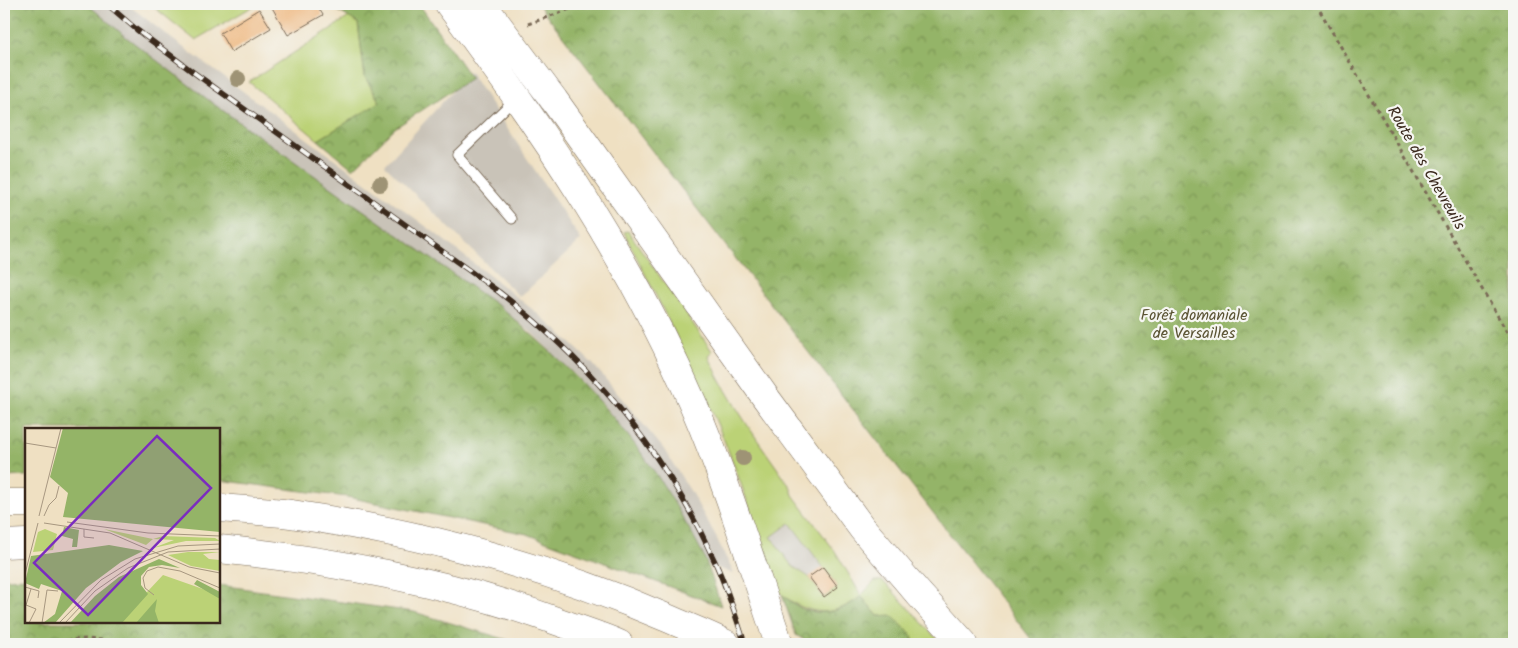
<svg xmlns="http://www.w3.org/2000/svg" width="1518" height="648" font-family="Kalam,sans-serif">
  <defs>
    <pattern id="forest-crowns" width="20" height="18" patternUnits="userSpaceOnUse" patternTransform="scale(1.25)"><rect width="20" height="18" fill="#94b467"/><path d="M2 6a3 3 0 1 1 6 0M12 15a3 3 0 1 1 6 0" fill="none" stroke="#7a9354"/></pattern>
  </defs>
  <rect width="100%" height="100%" fill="#f6f6f2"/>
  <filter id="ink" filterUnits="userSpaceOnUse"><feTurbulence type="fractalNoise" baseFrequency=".02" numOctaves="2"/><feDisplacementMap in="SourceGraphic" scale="10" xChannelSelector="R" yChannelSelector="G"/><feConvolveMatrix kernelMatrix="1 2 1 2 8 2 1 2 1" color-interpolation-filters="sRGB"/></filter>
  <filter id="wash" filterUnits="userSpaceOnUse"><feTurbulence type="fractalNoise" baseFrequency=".0096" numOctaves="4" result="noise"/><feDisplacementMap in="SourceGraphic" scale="20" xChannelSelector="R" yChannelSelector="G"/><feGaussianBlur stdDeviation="1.12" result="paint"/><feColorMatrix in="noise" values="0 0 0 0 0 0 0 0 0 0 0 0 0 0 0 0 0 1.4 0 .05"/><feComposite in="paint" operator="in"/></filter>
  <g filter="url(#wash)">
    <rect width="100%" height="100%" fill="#efe0c2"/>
    <g fill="#c9c3b8">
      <path d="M87,4H127L172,39L431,230L532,309L559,332L593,364L663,448L691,492L716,537L734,574L707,564L652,468L636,446L605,407L578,378L532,333L501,308L215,105L126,37Z"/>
      <path d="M470,72L581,240L520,297L385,165Z"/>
      <path d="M790,523L838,587L824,597L809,577L792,566L771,537Z"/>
    </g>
    <g fill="#bbd276" stroke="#7b7e4a" fill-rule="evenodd">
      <path d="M150,4H257L195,40Z"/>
      <path d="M349,17L358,23L365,77L380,103L318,140L249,82Z"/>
      <path d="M628,231L712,351L709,357C730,404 762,446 791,488L793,495L835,551L861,595L875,581H882L888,586L942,644H914L912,635L878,616L861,596C832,621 802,614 776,589C765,554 754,519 741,484C710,397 665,315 624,232ZM790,523L838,587L824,597L809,577L792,566L771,537Z"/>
    </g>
    <g fill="url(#forest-crowns)" stroke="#686f42">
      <path d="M4,4H87L126,37L215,105L501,308C574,369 640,438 685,522C693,535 701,549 706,562C712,576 716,591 721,606L527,534L347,497L219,480V429H26V476L4,477Z"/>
      <path d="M339,4H419L471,78L395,128L353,169L318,140L380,102L365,77L358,23L333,8Z"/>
      <path d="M538,4H1514V644H1035Z"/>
      <path d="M26,578V622H219V585L414,612L521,644H4V579Z"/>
      <path d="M782,595C789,600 797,607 806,610C825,616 847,609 861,596L878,616L891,615L912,635L914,644H811L796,635Z"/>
    </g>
    <g id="blocks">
      <g fill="#eeb276">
        <path d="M270,4H316L323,15L288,35Z"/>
        <path d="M259,9L271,28L231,52L220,33Z"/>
        <path d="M823,567L838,587L824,597L809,577Z"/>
      </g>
    </g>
  </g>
  <g filter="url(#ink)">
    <use href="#blocks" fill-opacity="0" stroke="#7a6a57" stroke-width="1"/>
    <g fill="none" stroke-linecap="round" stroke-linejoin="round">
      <g stroke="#7a6a57" stroke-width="11">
        <path id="service" d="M512,219L457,155L515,99"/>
      </g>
      <g stroke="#7a6a57" stroke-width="29">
        <g id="trunk">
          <path d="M449,4C544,131 631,260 694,406C727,483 752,565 779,644"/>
          <path d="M482,4L554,100L766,398L862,528L918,593L964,644"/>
          <path d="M4,503H26"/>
          <path d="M219,508C243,510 267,511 291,514C420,533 547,566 667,618C687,627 707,634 726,644"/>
          <path d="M4,544L26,543"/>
          <path d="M219,549C336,561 452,582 562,623C581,630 601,636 619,644"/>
        </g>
      </g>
      <g stroke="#7a6a57" stroke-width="3" stroke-dasharray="4 4" stroke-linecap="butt">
        <path d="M1316,4L1514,344"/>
        <path d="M528,24L584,4"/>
        <path d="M18,644L85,639L160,644"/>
      </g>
      <use href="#service" stroke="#fff" stroke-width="9"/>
      <use href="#trunk" stroke="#fff" stroke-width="28"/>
      <g stroke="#3b2a1e" stroke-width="5.5">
        <path id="rail" d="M107,4L137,30L193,72L499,292C593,365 666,453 715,562C727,588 736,617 745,644"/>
      </g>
      <use href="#rail" stroke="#f6f6f2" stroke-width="4" stroke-dasharray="11" stroke-linecap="butt"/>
    </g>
    <g fill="#9e9374">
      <circle cx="238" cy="79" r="8"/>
      <circle cx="380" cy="184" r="8"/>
      <circle cx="743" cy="458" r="8"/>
    </g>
  </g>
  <g text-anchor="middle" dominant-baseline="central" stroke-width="4.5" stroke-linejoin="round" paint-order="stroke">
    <g font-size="16" fill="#3b2a1e" stroke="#f6f6f2">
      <text transform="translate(1426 168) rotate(60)">Route des Chevreuils</text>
    </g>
    <g font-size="16" fill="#5b5434" stroke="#f6f6f2">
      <text x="1194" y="315">Forêt domaniale<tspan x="1194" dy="18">de Versailles</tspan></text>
    </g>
  </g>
  <g transform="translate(25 428)">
    <rect width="195" height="195" fill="#efe0c2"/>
    <path d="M20,101L32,106L28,122L8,124L13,104ZM79,101L128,111L138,108L190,110L195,113H161L128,120L149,112L128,111L121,117ZM163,124H195L178,126L184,131L195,132V143L166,138L143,127ZM138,147L195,167V195H93Z" fill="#bbd276"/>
    <path d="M38,0H195V104L38,89L43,65L25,49ZM39,99L54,102L52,119H47L48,111L37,108ZM84,117L118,123L96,134L61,160L30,195H18L30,186L37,163L16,156L14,161L0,155L6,128ZM134,131L155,140L137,137L124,139L116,148V157L123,166L97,195H45L70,168L94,149ZM172,152L195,164V171L169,156ZM132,171L130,183L134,195H111Z" fill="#94b467"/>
    <path fill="none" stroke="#a79780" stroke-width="1" d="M0,15L31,20M14,88L36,0M19,88L24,77L31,70L34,58M42,94L123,105L195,108M19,95L85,105L164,139L195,145M59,101V109L69,110M0,146L13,95M0,159L14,163L13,170M129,167L120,160L118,150L122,143L133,139L155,143L195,160M4,195L11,181L1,177L6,161M17,195L22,162L33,163M34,195L76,152L110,131L153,118L195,116M40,195L70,163L103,140L143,124L195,121"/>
    <path fill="#7b2cbf" fill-opacity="0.15" stroke="#7b2cbf" stroke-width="2.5" d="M132,8L186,60L63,187L9,135Z"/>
    <rect width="195" height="195" fill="none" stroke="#3b2a1e" stroke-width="2.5"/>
  </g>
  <rect width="1518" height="648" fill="none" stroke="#f6f6f2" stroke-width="20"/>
</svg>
